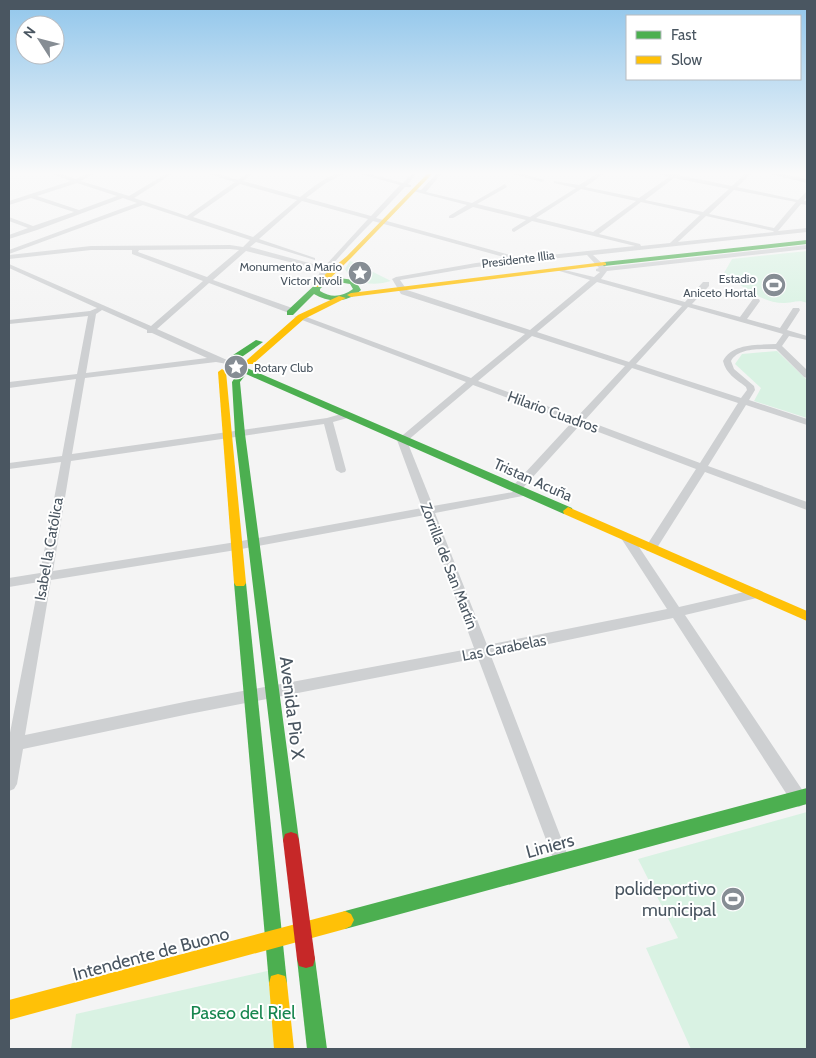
<svg xmlns="http://www.w3.org/2000/svg" width="816" height="1058" font-family="Cabin,sans-serif">
  <rect width="100%" height="100%" fill="#f4f4f4"/>
  <g fill="#d9f2e3">
    <path d="M807,251V303C799,299 792,303 784,303C761,303 742,286 724,273L732,259Z"/>
    <path d="M350,261L353,262L391,281C375,286 353,285 345,269Z"/>
    <path d="M777,351L807,380V418L754,401L761,388L735,364L742,354Z"/>
    <path d="M807,812V1049H691L646,948L678,938L638,859Z"/>
    <path d="M276,969L284,1049H71L76,1014Z"/>
  </g>
  <g fill="none" stroke-linecap="round" stroke-linejoin="round">
    <g fill="#ced0d2" fill-rule="evenodd">
      <path d="M47,172H56L76,179L90,172H97L81,181L129,196L169,172H175L134,198L187,216L235,182L202,172H212L238,180L249,172H255L243,181L300,197C315,186 330,172 348,172L326,183L306,198L371,216L400,185L353,172H363L403,183L413,172H418L408,184L411,185V187H405L376,218L521,258L635,246L532,221L514,232L512,231V229L526,220L473,207L453,218H449V216L467,205L413,191L416,189L421,190L438,172H443L426,192L472,203L505,184L507,187L477,204L530,217L576,188L554,183V181L579,185L600,172H606L585,187L639,198L669,177L651,172L672,174L676,172L679,174L678,175L732,186L747,172H753L737,187L798,200L807,191V196L804,201H807V205L801,204L778,231L807,228V232L593,255L606,267L807,245V249L607,271L601,279L685,302L703,282H709V286L692,304L740,317L753,299H759L760,301L747,319L780,328L793,308H799L800,310L787,330L807,336V340L789,336L782,346L807,370V378L804,377L776,349C763,349 738,347 731,361L734,369L754,386L755,390L749,400L807,419V425L746,405L708,466L807,502V510L705,472L655,551H647L645,548L647,545L696,469L580,425L521,490L528,491L529,493L528,495L435,513L487,645L667,609L621,538L627,534L631,535L679,607L757,589L761,591L763,594L761,597L685,615L805,794L807,799L805,804L799,807L793,804L673,618L491,656L570,861L568,867L562,869L556,867L554,861L478,658L189,714L23,749L17,784L14,789L9,791V738L39,582L9,587V578L40,573L61,462L9,469V463L62,456L76,379L9,388V382L77,374L88,316L9,324V320L90,311L97,308L9,268V264L151,326L203,281L132,254V250H91L9,259V255L91,246L230,245L243,247L250,240L143,205L9,254V250L137,203L123,198L37,230L9,239V235L28,228L9,221V217L33,226L74,212L31,198L9,205V201L71,181ZM674,178L729,189L703,212L645,200ZM77,183L117,196L79,210L37,196ZM240,184L297,200L253,237L193,217ZM581,189L636,201L593,232L536,218ZM734,190L796,202L774,228L709,214ZM302,201L368,219L324,267L250,247L256,242L315,260V258L259,239ZM641,202L700,215L670,243L641,246L640,244L599,234ZM706,216L773,231L774,232L678,242ZM373,221L511,259L476,263L396,277L392,279L401,294L525,334L471,378L301,315L294,317L466,382L397,440L422,508L236,542L53,571L71,461L324,424L336,470L341,473L345,472L346,470L333,422L351,417L353,415L348,412L327,418L72,454L85,378L216,362L227,364V360L157,329L209,283L289,313H295V309L213,280L246,251L321,270L313,286L317,288C323,285 326,272 332,265C345,250 359,235 373,221ZM230,249L239,250L207,277L138,252L139,250ZM587,255L599,268L596,269V271L600,272L594,277L556,268V270L590,280L530,330L407,290L400,280L476,267ZM597,282L682,306L629,362L537,332ZM688,307L783,334L776,344C758,345 732,343 723,361C726,374 736,379 746,387L747,390L741,398L636,364ZM102,310L147,330V333H152L207,358L86,373L96,314ZM532,336L625,366L577,417L478,381ZM632,368L738,403L700,463L585,420ZM473,385L572,422L512,487L511,489L513,492L433,506L407,441ZM425,515L474,648L189,701L25,735L51,580L236,550Z"/>
      <path d="M505,172H516L545,180L542,182Z"/>
      <path d="M761,172H773L807,179V183Z"/>
    </g>
    <g fill="#4caf50" fill-rule="evenodd">
      <path d="M807,240V244L604,266L601,264L604,262Z"/>
      <path d="M338,278L355,280L361,290C348,303 329,303 314,294L293,315H287V311L319,281ZM338,282L350,284L353,289C342,297 331,298 320,291V289L324,285Z"/>
      <path d="M256,340L263,342L236,361H230V357Z"/>
      <path d="M247,368L572,508L573,511L572,514H564L246,374L240,382L245,434L299,840L297,846L291,848L285,846L283,840L235,434L232,382L239,371Z"/>
      <path d="M240,578L244,580L246,583L287,983L285,990L278,992L271,990L269,983L234,583L236,580Z"/>
      <path d="M807,788V804L345,929L339,926L336,920L339,914L345,911Z"/>
      <path d="M306,950L313,952L315,959L327,1049H307L297,959L299,952Z"/>
    </g>
    <g fill="#ffc107" fill-rule="evenodd">
      <path d="M429,172H434L351,258L321,287H315V283L347,256Z"/>
      <path d="M604,262L606,263V265L351,297L347,295L351,293Z"/>
      <path d="M339,296L346,298L304,319L253,364H247V360L298,315Z"/>
      <path d="M222,369L226,372L246,583L244,586H236L234,583L218,372Z"/>
      <path d="M568,507L807,611V621L564,514L563,511Z"/>
      <path d="M345,911L351,914L354,920L351,926L345,929L9,1020V1000Z"/>
      <path d="M278,974L285,976L287,983L294,1049H274L269,983L271,976Z"/>
    </g>
    <path fill="#c62828" fill-rule="evenodd" d="M291,832L297,834L299,840L315,959L313,966L306,968L299,966L297,959L283,840L285,834Z"/>
  </g>
  <linearGradient id="sky" x2="0" y2="1"><stop stop-color="#91c6eb"/><stop offset="0.54" stop-color="#fafafa"/><stop offset="1" stop-color="#fafafa" stop-opacity="0"/></linearGradient>
  <rect width="816" height="321" fill="url(#sky)"/>
  <defs>
    <g id="sight-disc" transform="scale(1.25)"><circle r="9.5" fill="#868d94" stroke="#fff"/><path d="M0-6L1.8-2.2L6-1.7L2.9 1.2L3.7 5.4L0 3.3L-3.7 5.4L-2.9 1.2L-6-1.7L-1.8-2.2Z" fill="#fff"/></g>
    <g id="stadium-disc" transform="scale(1.25)"><circle r="9.5" fill="#868d94" stroke="#fff"/><path d="M0-5a6.5 5 0 1 0 0 10a6.5 5 0 1 0 0-10ZM-3.5-1.8h7v3.6h-7Z" fill="#fff"/></g>
  </defs>
  <g fill-rule="evenodd">
    <use href="#sight-disc" x="360" y="273"/>
    <use href="#stadium-disc" x="774" y="285"/>
    <use href="#sight-disc" x="236" y="367"/>
    <use href="#stadium-disc" x="733" y="899"/>
  </g>
  <g text-anchor="middle" dominant-baseline="central" stroke-width="4" stroke-linejoin="round" paint-order="stroke">
    <g font-size="12" fill="#4a5661" stroke="#fff">
      <text transform="translate(518 259) rotate(-7)">Presidente Illia</text>
    </g>
    <g font-size="12" fill="#4a5661" stroke="#fff" text-anchor="end">
      <text x="342" y="266">Monumento a Mario<tspan x="342" dy="14">Victor Nivoli</tspan></text>
      <text x="756" y="278">Estadio<tspan x="756" dy="14">Aniceto Hortal</tspan></text>
      <text x="254" y="367" text-anchor="start">Rotary Club</text>
    </g>
    <g font-size="15" fill="#4a5661" stroke="#fff">
      <text transform="translate(553 412) rotate(20)">Hilario Cuadros</text>
      <text transform="translate(533 480) rotate(24)">Tristan Acuña</text>
      <text transform="translate(49 549) rotate(-80)">Isabel la Católica</text>
      <text transform="translate(449 566) rotate(69)">Zorrilla de San Martín</text>
      <text transform="translate(504 648) rotate(-11)">Las Carabelas</text>
    </g>
    <g font-size="18" fill="#4a5661" stroke="#fff">
      <text transform="translate(292 708) rotate(83)">Avenida Pio X</text>
      <text transform="translate(550 846) rotate(-15)">Liniers</text>
      <text transform="translate(151 954) rotate(-15)">Intendente de Buono</text>
    </g>
    <g font-size="18" fill="#4a5661" stroke="#fff" text-anchor="end">
      <text x="716" y="889">polideportivo<tspan x="716" dy="21">municipal</tspan></text>
    </g>
    <g font-size="18" fill="#17864f" stroke="#fff">
      <text x="243" y="1013">Paseo del Riel</text>
    </g>
  </g>
  <rect width="816" height="1058" fill="none" stroke="#4a5661" stroke-width="20"/>
  <rect x="626" y="15" width="175" height="65" fill="#ffffff" stroke="#b7bbc0"/>
  <rect x="636" y="31" width="25" height="8" fill="#4caf50" stroke="#b7bbc0"/>
  <text x="671" y="40" font-size="15" fill="#4a5661">Fast</text>
  <rect x="636" y="56" width="25" height="8" fill="#ffc107" stroke="#b7bbc0"/>
  <text x="671" y="65" font-size="15" fill="#4a5661">Slow</text>
  <g transform="translate(40 40) rotate(306)"><circle r="24" fill="#ffffff" stroke="#b7bbc0"/>
  <path d="M0-4L9 19L0 12L-9 19Z" fill="#868d94"/>
  <text y="-8" font-size="14" font-weight="bold" text-anchor="middle" fill="#4a5661">N</text>
  </g>
</svg>
